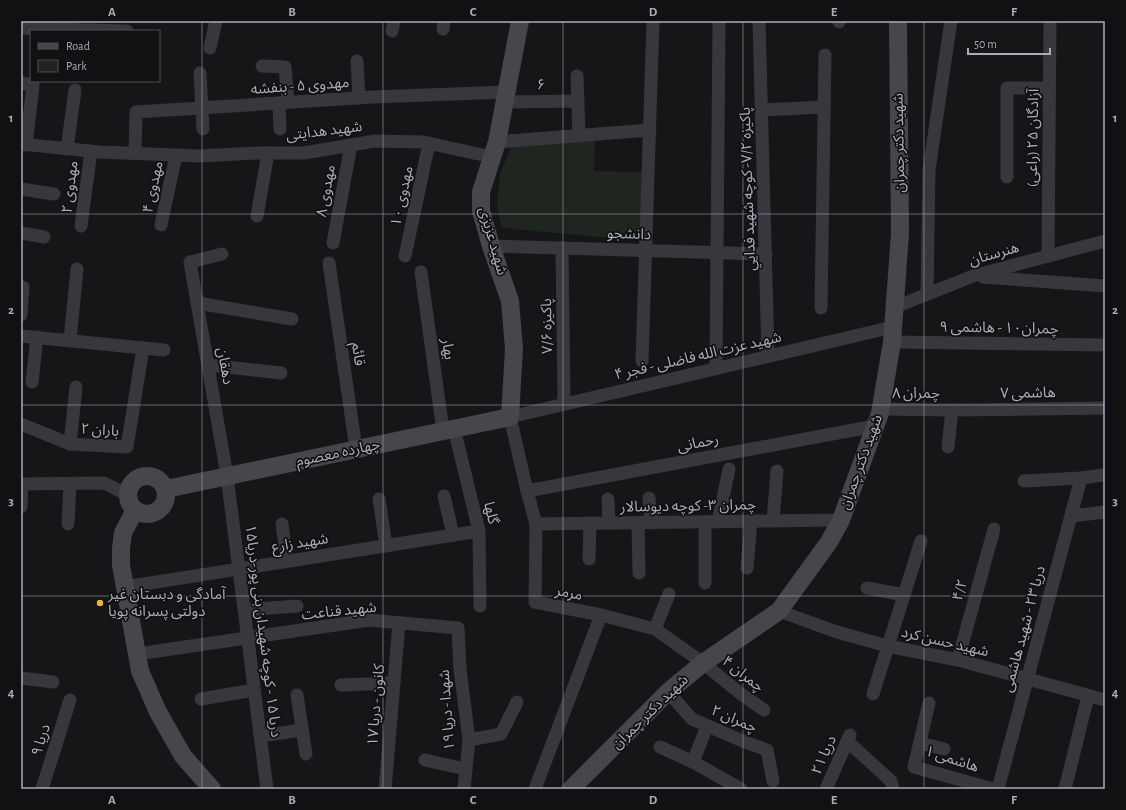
<svg xmlns="http://www.w3.org/2000/svg" width="1126" height="810" font-family="'Alegreya Sans','Noto Sans Arabic',sans-serif">
  <rect width="100%" height="100%" fill="#161618"/>
  <path fill="#1e261f" d="M595,139L594,171L646,172L641,238L631,240L502,228L497,207L500,174L512,145Z"/>
  <g fill="none" stroke-linecap="round" stroke-linejoin="round">
    <g stroke="#37383d" stroke-width="13">
      <path d="M759,21L768,356"/>
      <path d="M839,21V22"/>
      <path d="M21,28L127,31"/>
      <path d="M443,29L444,21"/>
      <path d="M392,31L394,21"/>
      <path d="M210,48L216,21"/>
      <path d="M357,61L359,98"/>
      <path d="M262,66L285,67L288,102"/>
      <path d="M200,73L203,129"/>
      <path d="M577,76L579,136"/>
      <path d="M21,83L33,85L26,145"/>
      <path d="M505,102L578,101"/>
      <path d="M279,103L280,129"/>
      <path d="M762,110L824,107"/>
      <path d="M497,142L650,130"/>
      <path d="M21,144L99,152L199,156L258,153H304L375,141L423,142L492,157"/>
      <path d="M67,149L75,90"/>
      <path d="M135,153L136,112L373,97L507,92"/>
      <path d="M1007,177V88H1049"/>
      <path d="M21,189L54,194"/>
      <path d="M257,216L268,153"/>
      <path d="M161,225L176,155"/>
      <path d="M81,226L91,151"/>
      <path d="M21,233L44,237"/>
      <path d="M333,243L351,145"/>
      <path d="M491,246L766,254"/>
      <path d="M562,248L564,396L563,404"/>
      <path d="M222,254L190,262L227,476L267,789"/>
      <path d="M405,256L429,143"/>
      <path d="M1048,256L1050,21"/>
      <path d="M329,263L356,449"/>
      <path d="M421,272L443,431"/>
      <path d="M983,277L1105,286"/>
      <path d="M927,294L929,170L951,21"/>
      <path d="M197,303L292,319"/>
      <path d="M895,307L973,276L1105,241"/>
      <path d="M821,308L825,55"/>
      <path d="M21,315L23,287"/>
      <path d="M21,336L164,350"/>
      <path d="M70,340L77,269"/>
      <path d="M892,342L1105,345"/>
      <path d="M642,361L653,21"/>
      <path d="M208,365L281,373"/>
      <path d="M716,368L719,21"/>
      <path d="M32,382L37,337"/>
      <path d="M881,409L952,410L1105,408"/>
      <path d="M21,424L70,444L127,447L143,348"/>
      <path d="M454,428L479,531L480,606"/>
      <path d="M70,444L76,387"/>
      <path d="M948,447L952,410"/>
      <path d="M1024,481L1081,478L1103,475"/>
      <path d="M21,484L104,483L128,495"/>
      <path d="M527,491L875,426"/>
      <path d="M444,496L453,535"/>
      <path d="M649,498L651,523"/>
      <path d="M379,499L386,546"/>
      <path d="M608,499L609,523"/>
      <path d="M21,507L22,484"/>
      <path d="M1071,516L1105,512"/>
      <path d="M773,521L777,471"/>
      <path d="M705,522V583"/>
      <path d="M718,522L729,469"/>
      <path d="M638,523L639,573"/>
      <path d="M68,524L70,484"/>
      <path d="M282,524L287,561"/>
      <path d="M536,524L841,520"/>
      <path d="M589,559L590,523"/>
      <path d="M747,568L751,521"/>
      <path d="M125,587L479,531"/>
      <path d="M867,588L904,595"/>
      <path d="M244,610L297,606"/>
      <path d="M779,611L837,632L887,646L958,660L1105,700"/>
      <path d="M601,615L655,629L703,663L741,694L764,710"/>
      <path d="M655,629L669,594"/>
      <path d="M137,654L369,620L458,628L460,669L469,740L464,789"/>
      <path d="M958,660L994,529"/>
      <path d="M21,678L53,682"/>
      <path d="M341,685L394,683"/>
      <path d="M668,692L692,719L745,742L767,750L773,781"/>
      <path d="M873,694L921,541"/>
      <path d="M297,695L306,754"/>
      <path d="M201,699L254,690"/>
      <path d="M929,703L914,767L993,789"/>
      <path d="M260,736L302,730"/>
      <path d="M469,740L501,734L517,702"/>
      <path d="M847,741L891,781L893,789"/>
      <path d="M920,743L944,749"/>
      <path d="M660,747L693,762L741,789"/>
      <path d="M425,760L465,769"/>
      <path d="M693,762L707,726"/>
      <path d="M42,789L70,700"/>
      <path d="M385,789L399,623"/>
      <path d="M535,789L601,615L535,602L536,524L527,491L510,417L893,327"/>
      <path d="M826,789L850,735"/>
      <path d="M998,789L1081,478"/>
      <path d="M1065,789L1088,696"/>
    </g>
    <g stroke="#45474d" stroke-width="18">
      <circle cx="147" cy="495" r="19"/>
      <path d="M166,489L510,417L514,349L510,301L491,246L481,211V192L497,142L520,21"/>
      <path d="M135,510L123,533L121,548V565L140,671L158,712L183,756L212,789"/>
      <path d="M571,789L668,692L703,663L779,611L829,542L841,520L880,413L892,342L900,234L898,21"/>
    </g>
  </g>
  <path fill="none" stroke="#a8adb8" stroke-width="1" stroke-opacity="0.55" d="M202,21V789M383,21V789M563,21V789M743,21V789M924,21V789M21,214H1105M21,405H1105M21,596H1105"/>
  <circle fill="#f2b134" stroke="#111113" stroke-width="1.5" cx="100" cy="603" r="4"/>
  <g text-anchor="middle" dominant-baseline="central" stroke-width="3.5" stroke-linejoin="round" paint-order="stroke">
    <g font-size="15" fill="#a8adb8" stroke="#111113">
      <text transform="translate(541 85) rotate(-1)">۶</text>
      <text transform="translate(300 86) rotate(-4)">مهدوی ۵ - بنفشه</text>
      <text transform="translate(324 131) rotate(-7)">شهید هدایتی</text>
      <text transform="translate(1033 138) rotate(-89)">آزادگان ۲۵ (راعی)</text>
      <text transform="translate(899 143) rotate(-91)">شهید دکتر چمران</text>
      <text transform="translate(70 187) rotate(-83)">مهدوی ۲</text>
      <text transform="translate(153 187) rotate(-78)">مهدوی ۴</text>
      <text transform="translate(748 189) rotate(-92)">پاکیزه ۷/۲- كوچه شهيد فدايي</text>
      <text transform="translate(326 191) rotate(-80)">مهدوی ۸</text>
      <text transform="translate(402 196) rotate(-78)">مهدوی ۱۰</text>
      <text transform="translate(629 234) rotate(2)">دانشجو</text>
      <text transform="translate(493 241) rotate(74)">شهید عزیزی</text>
      <text transform="translate(994 254) rotate(-16)">هنرستان</text>
      <text transform="translate(547 326) rotate(-91)">پاکیزه ۷/۶</text>
      <text transform="translate(999 328) rotate(1)">چمران۱۰ - هاشمی ۹</text>
      <text transform="translate(448 349) rotate(82)">بهار</text>
      <text transform="translate(358 354) rotate(82)">قائم</text>
      <text transform="translate(698 356) rotate(-13)">شهید عزت الله فاضلی - فجر ۴</text>
      <text transform="translate(225 366) rotate(80)">دهقان</text>
      <text x="916" y="393">چمران ۸</text>
      <text transform="translate(1028 393) rotate(-1)">هاشمی ۷</text>
      <text transform="translate(100 430) rotate(4)">باران ۲</text>
      <text transform="translate(698 443) rotate(-11)">رحمانی</text>
      <text transform="translate(338 453) rotate(-12)">چهارده معصوم</text>
      <text transform="translate(861 462) rotate(-70)">شهید دکتر چمران</text>
      <text transform="translate(688 506) rotate(-1)">چمران ۳- كوچه ديوسالار</text>
      <text transform="translate(491 513) rotate(77)">گلها</text>
      <text transform="translate(300 543) rotate(-9)">شهید زارع</text>
      <text transform="translate(960 590) rotate(-75)">۴/۲</text>
      <text transform="translate(569 593) rotate(11)">مرمر</text>
      <text transform="translate(339 611) rotate(-6)">شهید قناعت</text>
      <text transform="translate(1024 629) rotate(-75)">دریا ۲۳ - شهید هاشمی</text>
      <text transform="translate(263 631) rotate(83)">دریا ۱۵ - كوچه شهيدان بنی پور-دريا۱۵</text>
      <text transform="translate(945 642) rotate(13)">شهید حسن کرد</text>
      <text transform="translate(743 674) rotate(38)">چمران ۴</text>
      <text transform="translate(376 705) rotate(-85)">کانون - دریا ۱۷</text>
      <text transform="translate(447 710) rotate(-94)">شهدا - دریا ۱۹</text>
      <text transform="translate(650 712) rotate(-44)">شهید دکتر چمران</text>
      <text transform="translate(734 719) rotate(23)">چمران ۲</text>
      <text transform="translate(41 740) rotate(-73)">دریا ۹</text>
      <text transform="translate(824 755) rotate(-66)">دریا ۲۱</text>
      <text transform="translate(952 759) rotate(18)">هاشمی ۱</text>
    </g>
    <g font-size="15" fill="#a8adb8" stroke="#111113" text-anchor="start">
      <text x="108" y="594">آمادگی و دبستان غیر<tspan x="108" dy="17">دولتی پسرانه پویا</tspan></text>
    </g>
  </g>
  <rect width="1126" height="810" fill="none" stroke="#111113" stroke-width="44"/>
  <rect x="30" y="30" width="130" height="52" fill="#111113" stroke="#4d4f55"/>
  <rect x="38" y="43" width="20" height="6" fill="#45474d" stroke="#4d4f55"/>
  <text x="66" y="50" font-size="12" fill="#a8adb8">Road</text>
  <rect x="38" y="60" width="20" height="12" fill="#1e261f" stroke="#4d4f55"/>
  <text x="66" y="70" font-size="12" fill="#a8adb8">Park</text>
  <path d="M968 48v6h82v-6" fill="none" stroke="#a8adb8" stroke-width="2"/>
  <text x="974" y="48" font-size="12" fill="#a8adb8" stroke="#111113" stroke-width="3" paint-order="stroke">50 m</text>
  <rect x="22" y="22" width="1082" height="766" fill="none" stroke="#a8adb8" stroke-width="1.5"/>
  <g font-size="13" text-anchor="middle" font-weight="bold" fill="#a8adb8">
    <text x="112" y="16">A</text>
    <text x="292" y="16">B</text>
    <text x="473" y="16">C</text>
    <text x="653" y="16">D</text>
    <text x="834" y="16">E</text>
    <text x="1014" y="16">F</text>
    <text x="11" y="122">1</text>
    <text x="1115" y="122">1</text>
    <text x="11" y="314">2</text>
    <text x="1115" y="314">2</text>
    <text x="11" y="505">3</text>
    <text x="1115" y="505">3</text>
    <text x="11" y="697">4</text>
    <text x="1115" y="697">4</text>
    <text x="112" y="804">A</text>
    <text x="292" y="804">B</text>
    <text x="473" y="804">C</text>
    <text x="653" y="804">D</text>
    <text x="834" y="804">E</text>
    <text x="1014" y="804">F</text>
  </g>
</svg>
